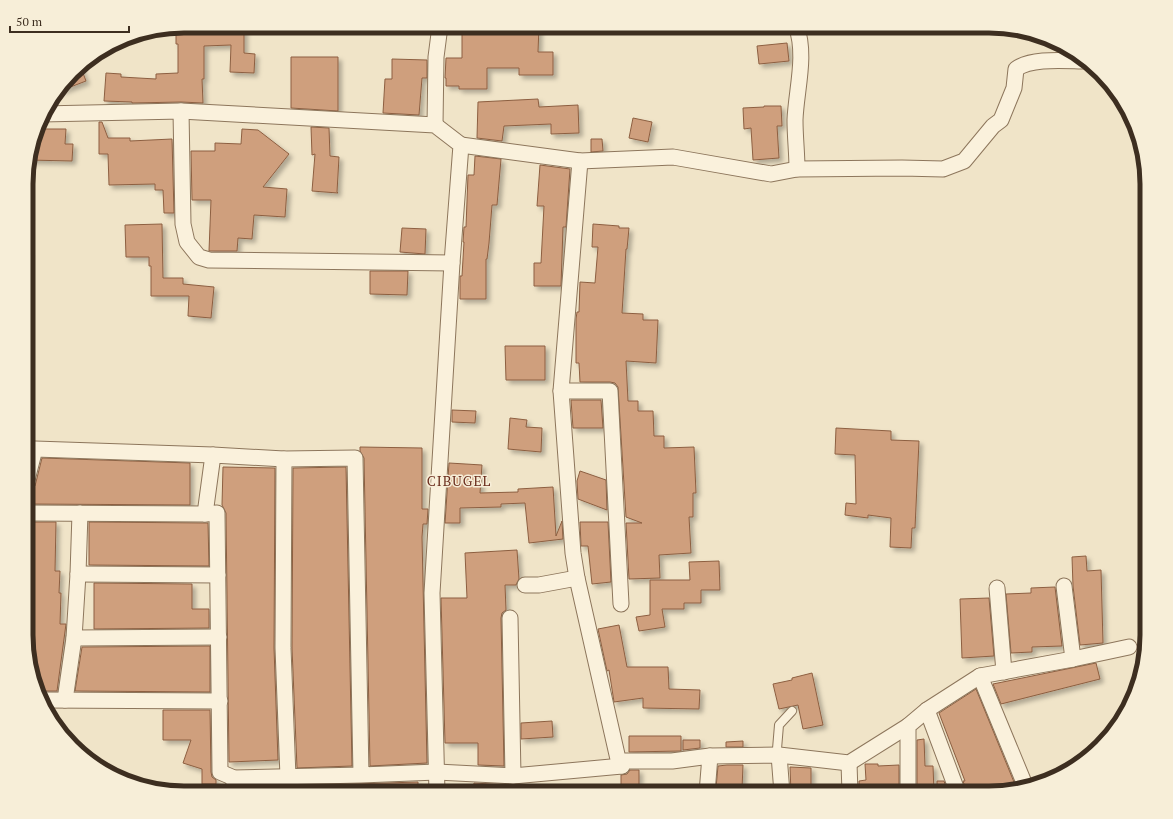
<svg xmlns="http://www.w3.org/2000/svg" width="1173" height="819" font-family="'PT Serif',serif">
  <defs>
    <filter id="shadow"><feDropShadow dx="3.5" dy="3.5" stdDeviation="2" flood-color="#0004"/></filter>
  </defs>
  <rect width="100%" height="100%" fill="#f0e4c8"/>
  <g fill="#cf9f7d" stroke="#8d5f41" filter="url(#shadow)">
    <path d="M212,26H244V53L255,54L254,73L230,72L231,45L204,46V79H202L203,103L181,102L132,103V102L104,101L106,73L121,74V77L156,79V74L178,73V44H176V28Z"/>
    <path d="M462,26H539L538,52H553V75H519V68H487V89H459V86H446V78H445L446,58H462Z"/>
    <path d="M787,43L789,61L759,64L757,46Z"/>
    <path d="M291,57H338V111L291,108Z"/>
    <path d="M392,59L427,60V78H422L419,115L383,113L385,79H392Z"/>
    <path d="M80,65L86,81L60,91Z"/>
    <path d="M538,99L539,107L578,105L579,133L551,134V124L504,126L502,141L477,138L478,102Z"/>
    <path d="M764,106H781L782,126H777L779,158L753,160L751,128L744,129L743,108L764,107Z"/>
    <path d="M633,118L652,122L648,142L629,138Z"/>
    <path d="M99,122H102L108,138H130V141L172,139L174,213H164L163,190H155V184L109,185L108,154H99Z"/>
    <path d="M311,127L329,128L330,156L339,157L337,192L338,193L312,191L315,154L312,155Z"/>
    <path d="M38,129H66L65,144H73L72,161L28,160Z"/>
    <path d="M242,129L258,130L289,154L263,187L287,189L285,217L254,215L252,239L238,238L237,251H209L211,200H192L191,151H215V143L241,144Z"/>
    <path d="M591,139H602L603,151L591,152Z"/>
    <path d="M475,156L501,159L497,205H492L489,243L487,259H486V299H460V276H462L464,242H463L464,227H466L468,175H474Z"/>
    <path d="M540,165L570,169L566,227H563L561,286H534V263H541L544,206H537Z"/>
    <path d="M162,224L163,278H183V284L214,287L211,318L188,316L189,296H151V266H149V257H126L125,225Z"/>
    <path d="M593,224L619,226V228H629L627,249H626L622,313L643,314V320H658L656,363L626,361L628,401H638V411H653L654,436H664V448L694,447L696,493H693V517H689L691,553L659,555L660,578L629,579L626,523H642L626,517L618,387L615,383L610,382H580L579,363H576V319L577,312H579L580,282L595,283L598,247H592Z"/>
    <path d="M402,228L426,229L425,254L400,252Z"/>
    <path d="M370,271H408L407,295L370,294Z"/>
    <path d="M505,346H545V380H506Z"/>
    <path d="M571,400H601L603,428H573Z"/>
    <path d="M452,410L476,411L475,423L452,422Z"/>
    <path d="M510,418L527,420L526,427L542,428L541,452L508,449Z"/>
    <path d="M836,428L891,431V440L919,441L915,528H912L911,548L890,547L891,518L868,515V518L845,515L846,503L856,504L855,455L835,454Z"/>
    <path d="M360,447L422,448V509H428L427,524H423L422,537L427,763L370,766L364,458L360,451Z"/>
    <path d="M42,458L190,463V505L30,504V488L35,486Z"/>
    <path d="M449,463L482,465L480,493L518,492V489L553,487L556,536L562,521L563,539L529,543L525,503L501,504V507L460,508V523H445Z"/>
    <path d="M223,467L275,468L274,648L278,760L229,762L226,513L222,505Z"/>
    <path d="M346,467L352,766L297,768L292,648L293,468Z"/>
    <path d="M580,471L606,480L607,510L578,499L577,481Z"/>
    <path d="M27,522H56L55,571H60L59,593H61L60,624H66L57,691H39L27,656Z"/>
    <path d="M89,522L208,523L209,566L89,565Z"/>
    <path d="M580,522H608L611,582L592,584L588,546H581Z"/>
    <path d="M517,550L519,579L516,585H505L506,610L502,613L501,618L504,766L478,765V743H445L441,598H467L465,553Z"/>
    <path d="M1086,556L1087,571L1101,570L1103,643L1080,645L1073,586L1072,557Z"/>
    <path d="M719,561L720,590H701V603H684V609H662L665,627L639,631L636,617L650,615V580H690L689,562Z"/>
    <path d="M94,583L192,584V609H209V628L94,629Z"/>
    <path d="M1055,587L1062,646L1032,647V652L1011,653L1006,594L1031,593V588Z"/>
    <path d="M989,598L994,656L962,658L960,599Z"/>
    <path d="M619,625L627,667H668L669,689L700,690L699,709L643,708V698L614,702L609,670L607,671L598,629Z"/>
    <path d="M210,646V692L75,691L82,647Z"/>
    <path d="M1096,663L1100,679L1001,704L993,684Z"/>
    <path d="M812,673L823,725L803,729L798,705L779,709L773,684L792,680V678Z"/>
    <path d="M976,689L1016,787L990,793H967L963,781H965L939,713Z"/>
    <path d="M163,710H210L211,772L212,777L216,780V784H202V769L183,763L191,740H163Z"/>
    <path d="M552,721L553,737L521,739V723Z"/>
    <path d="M629,736H681V751L629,752Z"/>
    <path d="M924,739L925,766H933L934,792L917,793V740Z"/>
    <path d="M683,740H700V748L683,750Z"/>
    <path d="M743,741V747H726V742Z"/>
    <path d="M865,764H878V766L899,765V791L859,792V781L866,780Z"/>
    <path d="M727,765H743L742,789L716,788L718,766Z"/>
    <path d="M790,767L811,768V793H791Z"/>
    <path d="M630,770H639V793H621V775L627,774Z"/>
    <path d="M937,781H944L948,793H937Z"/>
    <path d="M418,782V793H290V786Z"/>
    <path d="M474,783L507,785V793H473Z"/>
  </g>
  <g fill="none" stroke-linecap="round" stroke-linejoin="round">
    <g stroke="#8d765c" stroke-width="10">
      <path id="lane" d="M779,755L777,749L779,725L792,711"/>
    </g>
    <g stroke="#8d765c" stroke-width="17">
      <g id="street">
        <path d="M796,26C807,54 796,91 795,120C795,137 797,153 797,169"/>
        <path d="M181,111L183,224L187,242L199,257L209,260L452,263"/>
        <path d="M42,114L181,111L435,125L461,145L452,263L432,593L437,793"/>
        <path d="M435,125L436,57L440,26"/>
        <path d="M461,145L580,161L673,157L771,174L797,169L902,168L943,169L964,161L993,126L1001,120L1014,88L1016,69C1032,57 1067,61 1087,61"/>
        <path d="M580,161L561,391L573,553L577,578L618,759L622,766L624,761H672L710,756L707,793"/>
        <path d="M561,391H610L621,604"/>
        <path d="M284,459L283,648L288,777"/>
        <path d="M27,480L35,449L213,455"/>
        <path d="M27,513L205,514"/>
        <path d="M78,574L218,575"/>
        <path d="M525,585H539L577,578"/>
        <path d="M1064,586L1073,659"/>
        <path d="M997,588L1004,672"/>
        <path d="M74,638L219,637"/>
        <path d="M980,676L1025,785"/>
        <path d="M42,700L220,701"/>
        <path d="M65,700L74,638L78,574L80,513"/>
        <path d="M927,710L958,793"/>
        <path d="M779,755L782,793"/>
        <path d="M710,756L779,755L849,763L908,726"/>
        <path d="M849,763L850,793"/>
        <path d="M361,775L355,458L284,459L213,455L205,514L217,513L220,772L234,778L361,775L437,772L513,776L510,618"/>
        <path d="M513,776L622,766"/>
        <path d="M234,778V793"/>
        <path d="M908,793V726L927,710L980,676L1073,659L1129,647"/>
      </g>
    </g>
    <use href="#lane" stroke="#faf1dc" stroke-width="8"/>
    <use href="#street" stroke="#faf1dc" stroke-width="15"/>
  </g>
  <g text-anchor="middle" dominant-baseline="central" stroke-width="3" stroke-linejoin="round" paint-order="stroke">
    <g font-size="14" letter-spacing="1" fill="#6b2e1e" stroke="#f7eed8">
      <text x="459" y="480">CIBUGEL</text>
    </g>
  </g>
  <path d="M0 0H1173V819H0ZM184 33H989A151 151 0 0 1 1140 184V635A151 151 0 0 1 989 786H184A151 151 0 0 1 33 635V184A151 151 0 0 1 184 33Z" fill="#f7eed8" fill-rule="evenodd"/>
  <path fill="none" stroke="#3d2e20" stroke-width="5" d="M184 33H989A151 151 0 0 1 1140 184V635A151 151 0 0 1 989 786H184A151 151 0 0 1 33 635V184A151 151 0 0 1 184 33Z"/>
  <path d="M10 26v6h119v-6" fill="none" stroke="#3d2e20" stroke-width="2"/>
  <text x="16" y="26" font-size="12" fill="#3d2e20" stroke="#f7eed8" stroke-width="3" paint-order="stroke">50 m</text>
</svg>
